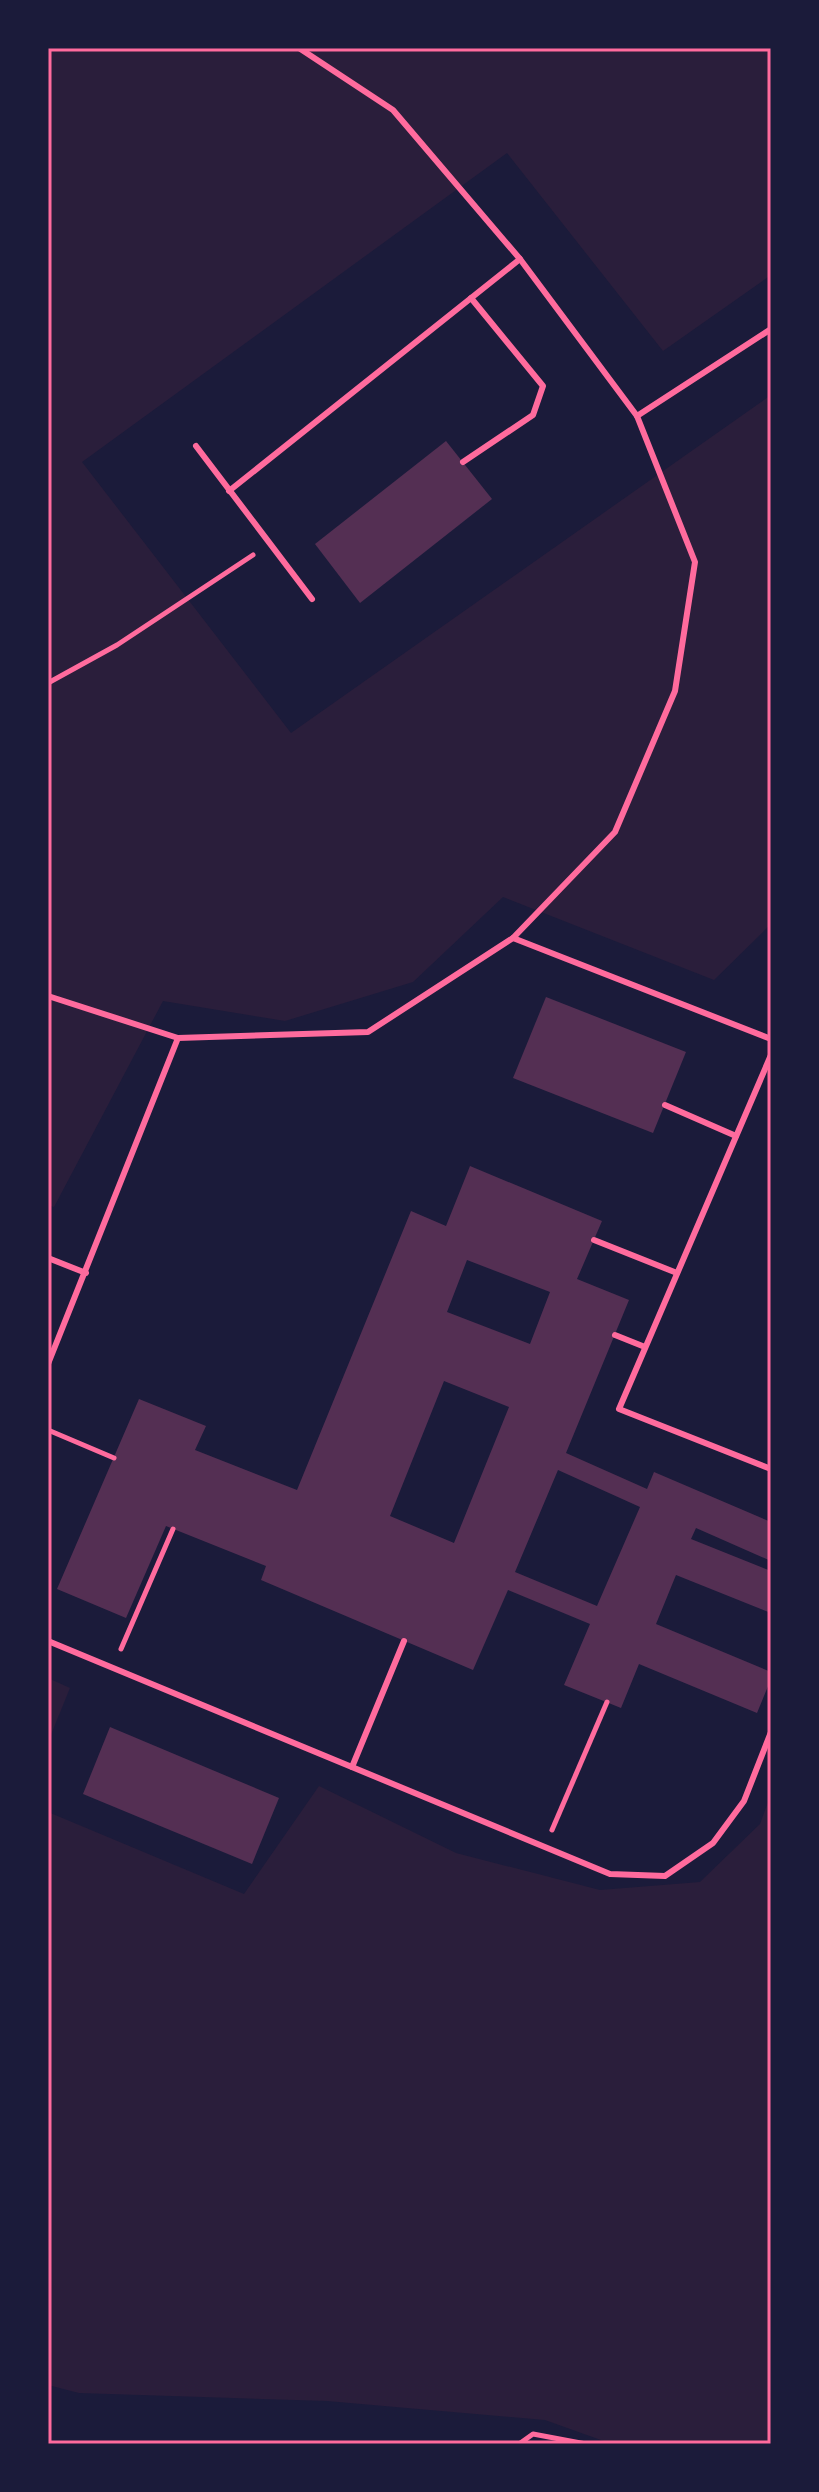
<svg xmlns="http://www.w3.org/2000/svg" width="819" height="2492" font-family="Manrope,sans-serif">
  <rect width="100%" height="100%" fill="#1b1b3a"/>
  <g fill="#2a1e3b">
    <path d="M48,48H771V275L663,351L507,153L82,462L291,733L771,395V924L714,980L503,897L413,982L285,1021L163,1001L54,1207L48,1205Z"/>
    <path d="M48,1678L70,1688L48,1742Z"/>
    <path d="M319,1786L456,1853L600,1890L700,1882L760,1824L771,1794V2444H612L545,2420L327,2401L79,2393L48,2385V1812L244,1894Z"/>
  </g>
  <g fill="#542f53" fill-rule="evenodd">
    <path d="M446,441L492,499L360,603L315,544Z"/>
    <path d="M546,997L686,1052L653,1133L513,1078Z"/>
    <path d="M470,1166L602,1221L577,1279L629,1300L566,1453L647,1489L654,1472L771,1522V1561L696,1528L691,1539L771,1571V1613L676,1575L656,1624L771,1672V1679L757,1713L639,1664L621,1708L564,1685L590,1624L508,1590L473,1670L261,1580L266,1566L166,1526L126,1618L57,1589L139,1399L206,1426L195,1450L297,1490L411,1211L446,1226ZM467,1260L550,1292L530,1344L447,1312ZM444,1381L509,1407L454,1543L390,1516ZM558,1470L640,1507L597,1606L515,1572Z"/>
    <path d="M110,1727L279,1798L252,1864L83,1794Z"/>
  </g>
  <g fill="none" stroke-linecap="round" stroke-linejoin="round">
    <g stroke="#ff6b9d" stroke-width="5">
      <path d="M48,683L117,645L253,555"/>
      <path d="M48,1430L114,1458"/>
      <path d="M121,1649L173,1529"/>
      <path d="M552,1830L607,1702"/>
      <path d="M519,2444L533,2434L586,2444"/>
    </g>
    <g stroke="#ff6b9d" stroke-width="6">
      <path d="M637,416L771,329"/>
      <path d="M196,446L312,599"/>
      <path d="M463,462L533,415L543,386L471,298"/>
      <path d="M229,491L520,259"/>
      <path d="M513,938L771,1039"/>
      <path d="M48,996L178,1038L368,1032L513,938L615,832L675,691L695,562L637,416L520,259L393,110L299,48"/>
      <path d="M771,1055L619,1409L771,1469"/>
      <path d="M665,1105L736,1136"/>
      <path d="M594,1240L677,1273"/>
      <path d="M48,1258L86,1273"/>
      <path d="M615,1335L645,1347"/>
      <path d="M48,1364L178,1038"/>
      <path d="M48,1641L610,1874L665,1876L713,1843L744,1801L771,1732"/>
      <path d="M352,1767L404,1641"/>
    </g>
  </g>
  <rect width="819" height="2492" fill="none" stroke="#1b1b3a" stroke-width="100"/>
  <rect x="50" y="50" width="719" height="2392" fill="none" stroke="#ff6b9d" stroke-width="3"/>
</svg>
